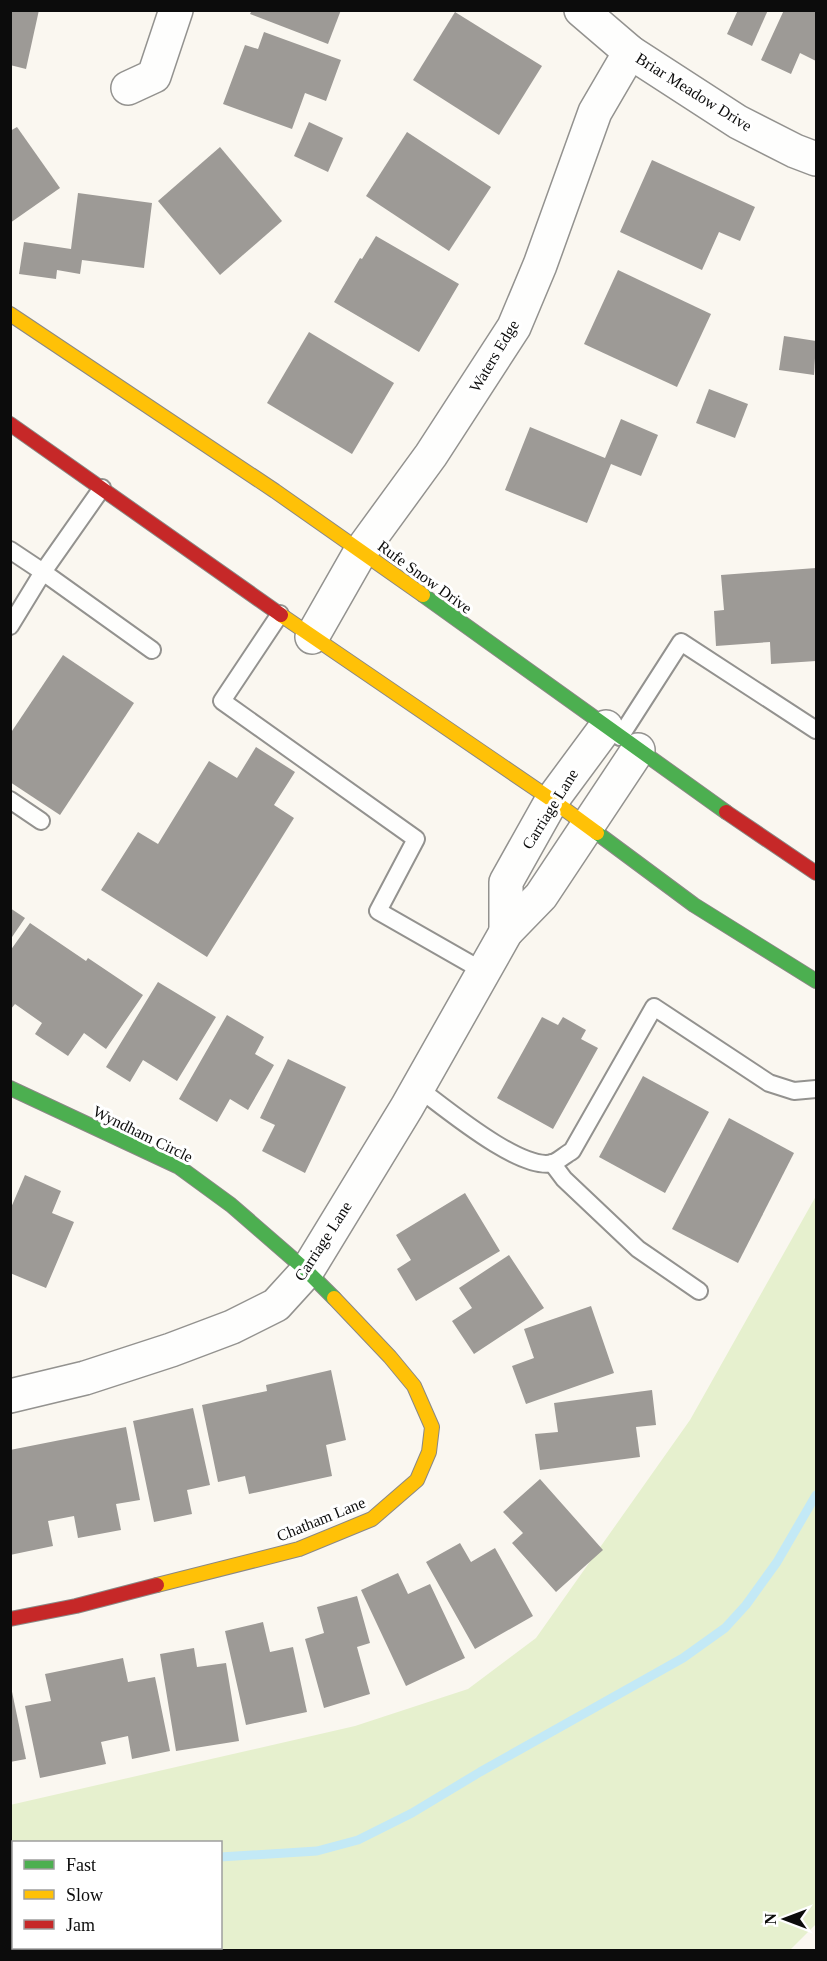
<svg xmlns="http://www.w3.org/2000/svg" width="827" height="1961" font-family="'Times New Roman',serif">
  <rect width="100%" height="100%" fill="#faf7f0"/>
  <path fill="#e6f0ce" fill-rule="evenodd" d="M816,1196V1924L790,1950H11L10,1805L355,1726L468,1689L536,1638L690,1420ZM14,1842H220V1948H14Z"/>
  <g fill="none" stroke-linecap="round" stroke-linejoin="round">
    <g stroke="#c3e9f6" stroke-width="9">
      <path d="M220,1857L317,1851L358,1840L412,1813L480,1772L683,1658L725,1628L746,1605L777,1562L816,1495"/>
      <path d="M10,1878L14,1877"/>
    </g>
  </g>
  <g fill="#9d9a96">
    <path d="M10,10H39L26,69L10,65Z"/>
    <path d="M252,10H341L328,44L250,14Z"/>
    <path d="M738,10H768L752,46L727,34Z"/>
    <path d="M784,10H816V61L800,53L791,74L761,60Z"/>
    <path d="M455,12L542,66L499,135L413,80Z"/>
    <path d="M264,32L341,60L326,101L305,93L292,129L223,104L245,45L258,49Z"/>
    <path d="M309,122L343,138L328,172L294,156Z"/>
    <path d="M17,127L60,188L10,223V131Z"/>
    <path d="M407,132L491,187L449,251L366,196Z"/>
    <path d="M220,147L282,221L220,275L158,201Z"/>
    <path d="M652,160L755,207L740,241L719,232L702,270L620,232Z"/>
    <path d="M78,193L152,203L144,268L82,260L80,274L57,270L56,279L19,274L24,242L71,249Z"/>
    <path d="M376,236L459,284L419,352L334,302L360,258L362,259Z"/>
    <path d="M618,270L711,314L677,387L584,344Z"/>
    <path d="M309,332L394,383L352,454L267,403Z"/>
    <path d="M784,336L816,341L814,375L779,370Z"/>
    <path d="M709,389L748,404L735,438L696,423Z"/>
    <path d="M621,419L658,435L641,476L611,464L587,523L505,490L530,427L605,458Z"/>
    <path d="M816,568V661L771,664L770,642L716,646L714,611L724,610L721,575Z"/>
    <path d="M63,655L134,703L60,815L10,782V734Z"/>
    <path d="M256,747L295,772L274,805L294,818L207,957L101,890L138,832L158,844L209,761L237,778Z"/>
    <path d="M10,908L25,918L10,940Z"/>
    <path d="M30,923L86,961L88,958L143,995L106,1049L84,1033L68,1056L35,1034L42,1023L15,1004L10,1010V951Z"/>
    <path d="M158,982L216,1017L177,1081L143,1060L130,1082L106,1067Z"/>
    <path d="M227,1015L264,1037L255,1054L274,1065L248,1110L230,1099L217,1122L179,1099Z"/>
    <path d="M542,1017L558,1025L563,1017L586,1030L581,1039L598,1048L553,1129L497,1098Z"/>
    <path d="M288,1059L346,1087L305,1173L262,1151L275,1125L260,1118Z"/>
    <path d="M643,1076L709,1112L665,1193L599,1157Z"/>
    <path d="M729,1118L794,1153L738,1263L672,1229Z"/>
    <path d="M25,1175L61,1191L52,1213L74,1222L46,1288L10,1273V1210Z"/>
    <path d="M465,1193L500,1251L416,1301L397,1269L411,1260L396,1235Z"/>
    <path d="M509,1255L544,1308L474,1354L452,1321L472,1308L459,1288Z"/>
    <path d="M591,1306L614,1373L526,1404L512,1366L534,1358L524,1329Z"/>
    <path d="M331,1370L346,1440L326,1445L332,1476L249,1494L245,1476L218,1482L202,1405L267,1391L266,1385Z"/>
    <path d="M652,1390L656,1425L636,1427L640,1457L540,1470L535,1434L558,1432L554,1403Z"/>
    <path d="M193,1408L210,1485L187,1490L192,1514L154,1522L133,1421Z"/>
    <path d="M126,1427L140,1500L116,1504L121,1530L78,1538L74,1516L48,1521L53,1546L10,1555V1450Z"/>
    <path d="M540,1479L603,1550L556,1592L512,1543L523,1533L503,1512Z"/>
    <path d="M460,1543L471,1562L495,1548L533,1616L475,1649L426,1562Z"/>
    <path d="M398,1573L408,1594L430,1584L465,1658L406,1686L361,1590Z"/>
    <path d="M357,1596L370,1643L357,1647L370,1694L324,1708L305,1639L324,1633L317,1607Z"/>
    <path d="M263,1622L270,1652L293,1647L307,1712L246,1725L225,1631Z"/>
    <path d="M194,1648L197,1667L226,1663L239,1741L176,1751L160,1654Z"/>
    <path d="M123,1658L128,1682L155,1677L170,1751L132,1759L128,1736L101,1742L106,1764L40,1778L25,1706L51,1701L45,1674Z"/>
    <path d="M10,1682L26,1759L10,1762Z"/>
  </g>
  <g fill="none" stroke-linecap="round" stroke-linejoin="round">
    <g stroke="#93928f" stroke-width="20">
      <g id="lane">
        <path d="M10,550L43,572L102,488"/>
        <path d="M280,614L222,701L416,839L378,911L483,971"/>
        <path d="M10,626L43,572L152,650"/>
        <path d="M620,737L681,642L816,730"/>
        <path d="M10,800L41,821"/>
        <path d="M418,1088C444,1107 521,1172 553,1163C559,1161 566,1154 572,1151L654,1007L769,1083L794,1091L816,1089"/>
        <path d="M552,1163L564,1179L638,1249L699,1291"/>
      </g>
    </g>
    <g stroke="#93928f" stroke-width="36">
      <g id="street">
        <path d="M581,10L630,52L738,122L795,151L816,159"/>
        <path d="M128,88L154,76L176,10"/>
        <path d="M312,637L361,551L431,455L514,327L540,265L595,112L630,52"/>
        <path d="M506,932V882L552,800L606,727"/>
        <path d="M10,1396L85,1378L171,1350L232,1327L276,1305L307,1271L407,1107L506,932L541,896L638,750"/>
      </g>
    </g>
    <g stroke="#8a8885" stroke-width="16">
      <g id="fast">
        <path d="M423,595L726,812"/>
        <path d="M597,833L694,905L816,981"/>
        <path d="M10,1088L179,1167L231,1205L307,1271L334,1298"/>
      </g>
    </g>
    <g stroke="#8a8885" stroke-width="16">
      <g id="slow">
        <path d="M10,314L275,491L423,595"/>
        <path d="M281,615L552,800L597,833"/>
        <path d="M157,1585L299,1549L372,1519L417,1480L429,1452L432,1427L414,1386L390,1357L334,1298"/>
      </g>
    </g>
    <g stroke="#8a8885" stroke-width="16">
      <g id="jam">
        <path d="M10,424L281,615"/>
        <path d="M726,812L816,873"/>
        <path d="M10,1619L76,1606L157,1585"/>
      </g>
    </g>
    <use href="#lane" stroke="#fefefd" stroke-width="16"/>
    <use href="#street" stroke="#fefefd" stroke-width="33"/>
    <use href="#fast" stroke="#4caf50" stroke-width="14"/>
    <use href="#slow" stroke="#ffc107" stroke-width="14"/>
    <use href="#jam" stroke="#c62828" stroke-width="14"/>
  </g>
  <g text-anchor="middle" dominant-baseline="central" stroke-width="6" stroke-linejoin="round" paint-order="stroke">
    <g font-size="16" fill="#0c0c0c" stroke="#fff">
      <text transform="translate(694 92) rotate(32)">Briar Meadow Drive</text>
      <text transform="translate(494 356) rotate(-59)">Waters Edge</text>
      <text transform="translate(425 577) rotate(36)">Rufe Snow Drive</text>
      <text transform="translate(550 809) rotate(-58)">Carriage Lane</text>
      <text transform="translate(143 1134) rotate(26)">Wyndham Circle</text>
      <text transform="translate(323 1241) rotate(-57)">Carriage Lane</text>
      <text transform="translate(321 1519) rotate(-22)">Chatham Lane</text>
    </g>
  </g>
  <rect width="827" height="1961" fill="none" stroke="#0c0c0c" stroke-width="24"/>
  <rect x="12" y="1841" width="210" height="108" fill="#ffffff" stroke="#9e9e9e" stroke-width="1.5"/>
  <rect x="24" y="1860" width="30" height="9" fill="#4caf50" stroke="#9e9e9e" stroke-width="1.5"/>
  <text x="66" y="1871" font-size="18" fill="#0c0c0c">Fast</text>
  <rect x="24" y="1890" width="30" height="9" fill="#ffc107" stroke="#9e9e9e" stroke-width="1.5"/>
  <text x="66" y="1901" font-size="18" fill="#0c0c0c">Slow</text>
  <rect x="24" y="1920" width="30" height="9" fill="#c62828" stroke="#9e9e9e" stroke-width="1.5"/>
  <text x="66" y="1931" font-size="18" fill="#0c0c0c">Jam</text>
  <g transform="translate(785 1919) rotate(270)" stroke="#ffffff" stroke-width="4.5" paint-order="stroke">
  <path d="M0-4.5L10 22L0 15L-10 22Z" fill="#0c0c0c"/>
  <text y="-9" font-size="16" font-weight="bold" text-anchor="middle" fill="#0c0c0c">N</text>
  </g>
</svg>
